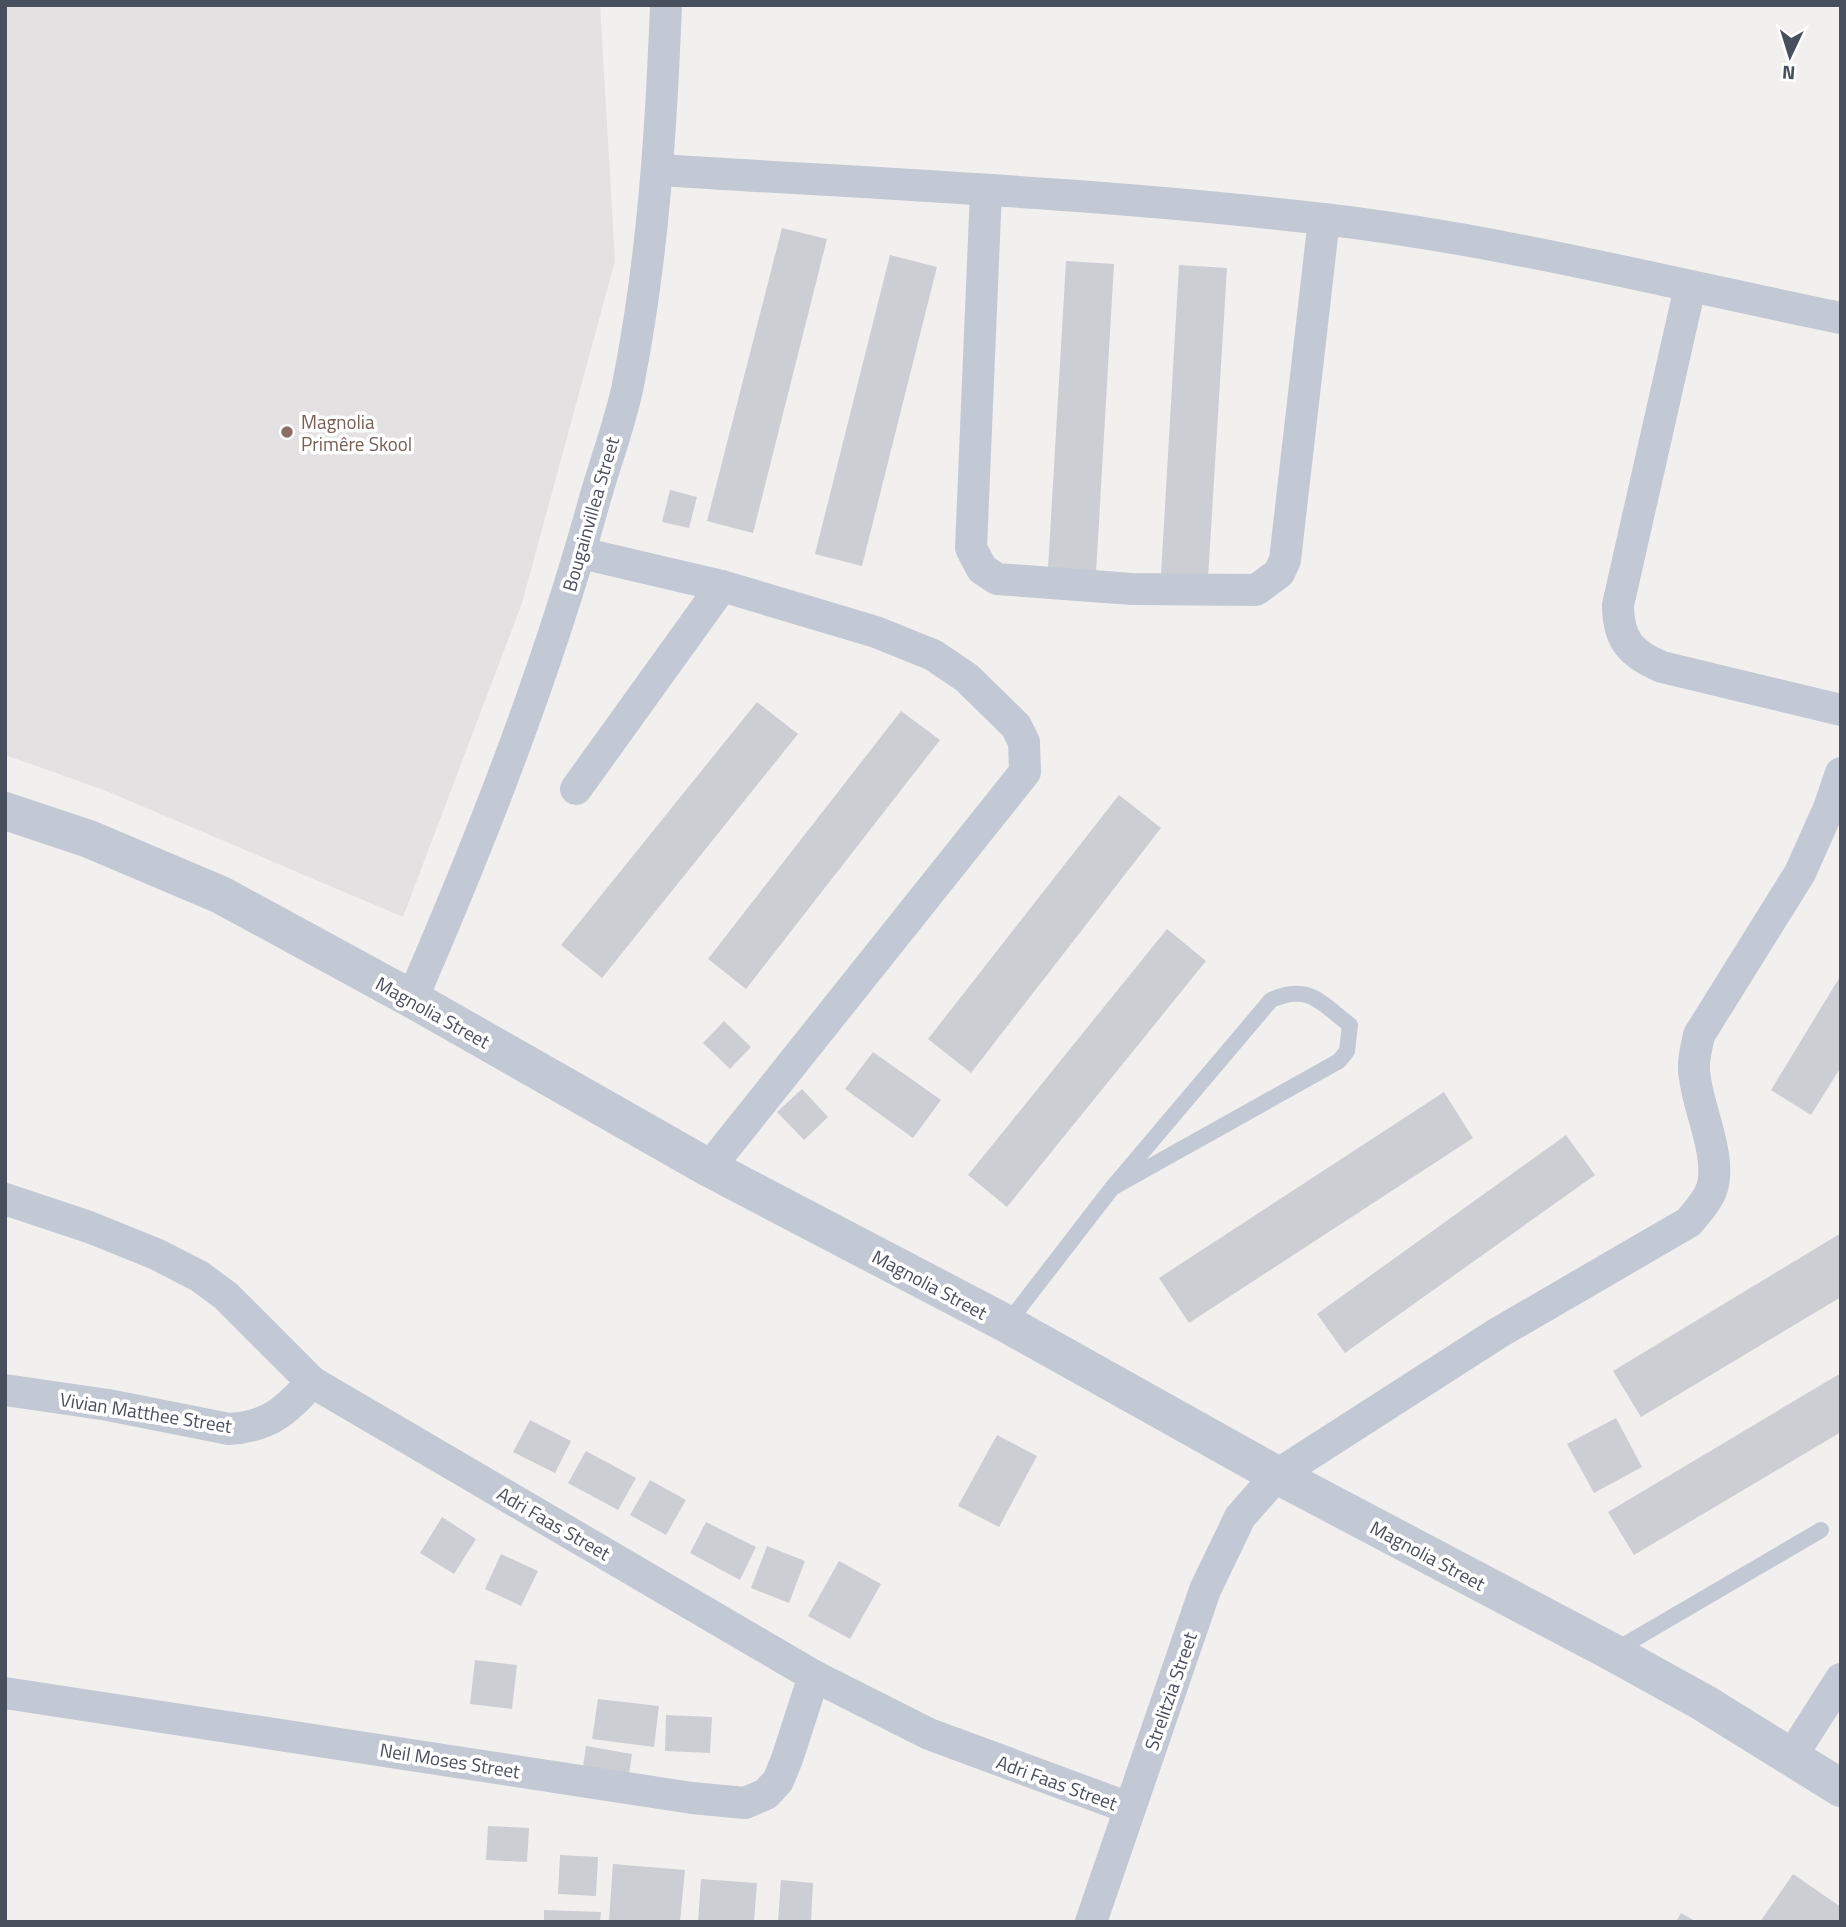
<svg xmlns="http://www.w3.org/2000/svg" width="1846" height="1927" font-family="'Titillium Web',sans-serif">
  <rect width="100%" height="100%" fill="#f2f0ef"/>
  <path fill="#e3e1e1" d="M5,5H600L615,261L522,603L403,917L104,790L5,755Z"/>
  <g fill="#ccced4">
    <path d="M782,228L827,239L753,533L707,521Z"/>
    <path d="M890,255L937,267L862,566L815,554Z"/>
    <path d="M1066,261L1114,264L1096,573L1048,569Z"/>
    <path d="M1179,265L1227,268L1208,578L1161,575Z"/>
    <path d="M670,490L697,497L689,528L662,522Z"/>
    <path d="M757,702L798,734L602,978L561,945Z"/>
    <path d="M901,711L940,740L746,989L708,959Z"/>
    <path d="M1119,795L1161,828L971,1073L928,1039Z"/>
    <path d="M1167,929L1206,961L1007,1207L968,1175Z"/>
    <path d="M1841,975V1067L1811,1115L1771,1090Z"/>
    <path d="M724,1021L751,1047L730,1069L703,1043Z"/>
    <path d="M873,1052L941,1100L913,1138L845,1089Z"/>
    <path d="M802,1089L828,1117L804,1140L777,1112Z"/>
    <path d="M1444,1092L1473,1138L1189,1323L1159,1278Z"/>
    <path d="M1566,1135L1595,1175L1345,1353L1317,1314Z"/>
    <path d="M1841,1233V1297L1641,1417L1613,1371Z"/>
    <path d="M1841,1373V1432L1634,1555L1608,1512Z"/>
    <path d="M1616,1418L1642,1467L1594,1493L1567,1444Z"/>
    <path d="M530,1420L571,1441L555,1473L513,1452Z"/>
    <path d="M997,1435L1037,1456L999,1527L958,1506Z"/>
    <path d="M586,1451L636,1478L618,1510L568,1483Z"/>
    <path d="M650,1480L686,1500L666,1535L630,1515Z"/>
    <path d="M442,1517L476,1539L454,1574L420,1553Z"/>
    <path d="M706,1522L756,1547L740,1580L690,1553Z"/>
    <path d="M767,1546L805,1561L789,1603L751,1588Z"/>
    <path d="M501,1554L538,1571L521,1606L485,1589Z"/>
    <path d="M839,1561L881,1584L850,1639L808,1616Z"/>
    <path d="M475,1660L517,1665L512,1709L470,1704Z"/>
    <path d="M598,1699L659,1706L654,1747L592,1739Z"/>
    <path d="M666,1715L712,1717L710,1753L665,1751Z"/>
    <path d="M586,1746L632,1754L629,1774L583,1766Z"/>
    <path d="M488,1826L529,1828L527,1862L486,1860Z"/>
    <path d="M560,1855L598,1857L596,1896L558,1894Z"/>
    <path d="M613,1864L685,1870L680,1922L609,1920Z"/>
    <path d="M1793,1874L1841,1907V1922H1760Z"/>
    <path d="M701,1879L757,1883L754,1922H698Z"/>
    <path d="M781,1880L813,1883L811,1922L778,1920Z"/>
    <path d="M544,1910L601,1912L600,1922H544Z"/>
    <path d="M1681,1913L1697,1922H1676Z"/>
  </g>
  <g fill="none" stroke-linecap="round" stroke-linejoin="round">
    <g stroke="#c3c9d4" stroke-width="16">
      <path d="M1007,1324L1112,1188L1339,1061L1347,1051L1350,1025C1321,1003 1309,983 1271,1000L1112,1188"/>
      <path d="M1614,1651L1821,1530"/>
    </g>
    <g stroke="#c3c9d4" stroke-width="32">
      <path d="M659,170C880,184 1102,193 1323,219C1497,239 1669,283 1841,318"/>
      <path d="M986,190L971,548L982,569L997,579L1132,589L1256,590L1279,573L1285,560L1324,219"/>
      <path d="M1690,287L1618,605C1618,640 1631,654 1662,667L1841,710"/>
      <path d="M581,553L722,586L876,632L933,655L967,678L1016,726L1024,742L1025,772L709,1168"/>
      <path d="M576,789L722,586"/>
      <path d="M412,999C482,838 547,672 594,502C605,463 620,424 628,385C653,259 661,133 666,5"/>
      <path d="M5,1199L89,1227L156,1254L199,1276L226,1296L312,1382L814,1676L929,1734L1129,1808"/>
      <path d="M5,1390L108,1405L229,1429C269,1427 287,1410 312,1382"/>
      <path d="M5,1693L692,1798L745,1803L766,1794L778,1781L787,1759L814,1676"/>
      <path d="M1791,1757L1841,1679"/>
      <path d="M1091,1922L1205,1590L1240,1517L1277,1475L1498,1333L1689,1222C1697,1212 1706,1203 1711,1191C1723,1159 1699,1112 1695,1078C1692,1063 1696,1050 1699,1035L1800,873L1829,808L1841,773"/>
    </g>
    <path stroke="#c3c9d4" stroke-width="38" d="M5,811L89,839L221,895L412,999L709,1168L1007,1324L1277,1475L1612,1652L1704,1703L1841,1788"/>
  </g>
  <circle fill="#8d6e63" stroke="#fff" stroke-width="2.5" cx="287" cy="432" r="7"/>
  <g text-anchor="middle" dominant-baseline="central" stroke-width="7" stroke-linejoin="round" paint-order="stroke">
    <g font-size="19" fill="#785e54" stroke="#fff" text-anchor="start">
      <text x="301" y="421">Magnolia<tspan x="301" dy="22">Primêre Skool</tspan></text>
    </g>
    <g font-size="19" fill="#484f5d" stroke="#fff">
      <text transform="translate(590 514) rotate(-74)">Bougainvillea Street</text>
      <text transform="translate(433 1012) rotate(29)">Magnolia Street</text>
      <text transform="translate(930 1284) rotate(28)">Magnolia Street</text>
      <text transform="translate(146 1412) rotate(9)">Vivian Matthee Street</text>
      <text transform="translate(554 1523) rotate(30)">Adri Faas Street</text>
      <text transform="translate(1428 1555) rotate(28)">Magnolia Street</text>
      <text transform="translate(1170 1691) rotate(-71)">Strelitzia Street</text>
      <text transform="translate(450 1760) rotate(9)">Neil Moses Street</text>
      <text transform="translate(1057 1782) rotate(20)">Adri Faas Street</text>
    </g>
  </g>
  <rect width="1846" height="1927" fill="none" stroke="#484f5d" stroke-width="14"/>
  <g transform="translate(1790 56) rotate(184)" stroke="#ffffff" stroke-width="5" paint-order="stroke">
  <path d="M0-5L12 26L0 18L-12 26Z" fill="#484f5d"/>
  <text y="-10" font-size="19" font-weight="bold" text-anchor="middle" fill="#484f5d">N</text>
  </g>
</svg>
